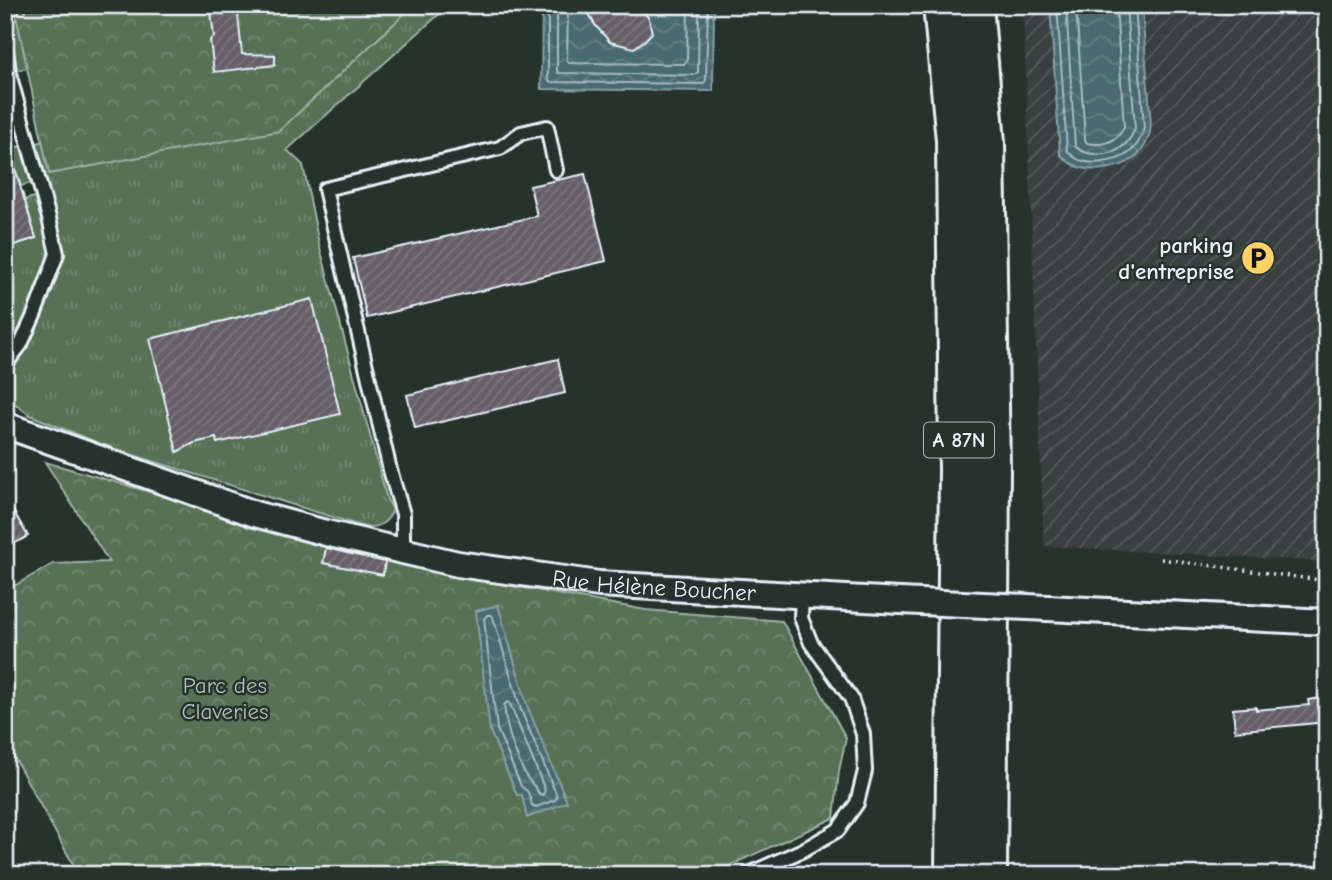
<svg xmlns="http://www.w3.org/2000/svg" width="1332" height="880" font-family="'Comic Neue',sans-serif">
  <defs>
    <pattern id="industrial-furrows" width="10" height="10" patternUnits="userSpaceOnUse" patternTransform="scale(1.75)"><rect width="10" height="10" fill="#39403f"/><path d="M-1 1l2-2M0 10L10 0M9 11l2-2" fill="none" stroke="#565c5c"/></pattern>
    <pattern id="grass-tufts" width="24" height="20" patternUnits="userSpaceOnUse" patternTransform="scale(1.75)"><rect width="24" height="20" fill="#597156"/><path d="M3 7l-1-3M5 7V3M7 7l1-3M15 17l-1-3M17 17v-4M19 17l1-3" fill="none" stroke="#71866f"/></pattern>
    <pattern id="park-crowns" width="20" height="18" patternUnits="userSpaceOnUse" patternTransform="scale(1.75)"><rect width="20" height="18" fill="#597156"/><path d="M2 6a3 3 0 1 1 6 0M12 15a3 3 0 1 1 6 0" fill="none" stroke="#71866f"/></pattern>
    <pattern id="water-waves" width="16" height="10" patternUnits="userSpaceOnUse" patternTransform="scale(1.75)"><rect width="16" height="10" fill="#496a70"/><path d="M0 5q4-4 8 0t8 0" fill="none" stroke="#638085"/></pattern>
    <pattern id="building-hatch" width="6" height="6" patternUnits="userSpaceOnUse" patternTransform="scale(1.75)"><rect width="6" height="6" fill="#665f68"/><path d="M-1 1l2-2M0 6l6-6M5 7l2-2" fill="none" stroke="#7c767e"/></pattern>
  </defs>
  <rect width="100%" height="100%" fill="#26332d"/>
  <filter id="ink" filterUnits="userSpaceOnUse"><feTurbulence type="fractalNoise" baseFrequency=".0143" numOctaves="2"/><feDisplacementMap in="SourceGraphic" scale="14" xChannelSelector="R" yChannelSelector="G"/><feConvolveMatrix kernelMatrix="1 2 1 2 8 2 1 2 1" color-interpolation-filters="sRGB"/></filter>
  <g filter="url(#ink)">
    <path fill="url(#industrial-furrows)" d="M1023,5H1327V562L1044,546Z"/>
    <g fill="url(#grass-tufts)" stroke="#a0b1a7" stroke-width="2">
      <path d="M237,5H436L444,10L287,150L303,165L319,244L387,499L393,510C387,523 379,528 364,527L108,447L30,415L6,397L5,385L8,369L21,355L34,334L64,256L58,224L34,144L80,131L44,65L16,70L11,67L8,32L11,23L22,16Z"/>
      <path d="M21,146L31,183L21,186L9,149Z"/>
      <path d="M34,197L49,243L48,258L16,338L7,345L5,329V237L11,246L36,238L25,200Z"/>
    </g>
    <g fill="url(#park-crowns)" stroke="#a0b1a7" stroke-width="2">
      <path d="M14,5H414L279,131L49,174Z"/>
      <path d="M45,462L423,570L646,610L782,621L846,738L839,771L834,818L709,875H79L5,741V591L53,564L109,562Z"/>
    </g>
    <g fill="url(#water-waves)" stroke="#89a0a6" stroke-width="2">
      <path d="M542,5H714L713,91L541,89Z"/>
      <path d="M1050,5H1142C1144,36 1146,67 1149,98C1149,110 1153,125 1149,136C1141,159 1126,166 1104,169C1086,171 1072,168 1060,154Z"/>
      <path d="M498,605L528,708L567,802L527,818L522,795H517L490,731L476,611Z"/>
    </g>
    <g fill="none" stroke-linecap="round" stroke-linejoin="round">
      <g stroke="#a8bbc2" stroke-width="2">
        <path d="M548,5V79L550,82L703,84L706,80L708,5"/>
        <path d="M557,5V70L558,73L694,75L698,72L699,5"/>
        <path d="M568,5L567,60L569,63L684,64L687,61L688,5"/>
        <path d="M1057,5L1067,150C1076,162 1088,164 1103,162C1125,159 1138,151 1144,128L1135,5"/>
        <path d="M1066,5L1075,146C1086,157 1110,157 1122,147C1129,142 1132,136 1135,129L1126,5"/>
        <path d="M1076,5L1085,140L1087,143C1103,146 1117,142 1124,127L1116,5"/>
        <path d="M487,615H491L493,617L521,710L557,796L555,800L536,807L532,805L528,792L521,786L497,729L484,619Z"/>
        <path d="M507,702L510,704L545,790L543,795L539,794C536,786 530,783 526,776C515,754 506,730 504,705Z"/>
      </g>
    </g>
    <g fill="url(#building-hatch)" stroke="#e8f1f8" stroke-width="2">
      <path d="M210,5H237L242,54L275,55V65L214,72L210,40L214,37Z"/>
      <path d="M584,5H637L649,18L652,33L644,41L634,48L610,42L595,25Z"/>
      <path d="M9,149L36,238L11,246L5,231V150Z"/>
      <path d="M585,174L606,261L367,318L353,258L537,216L530,186Z"/>
      <path d="M312,299L340,414L217,443L216,438L194,443L177,452L150,339Z"/>
      <path d="M558,359L565,393L415,428L407,395Z"/>
      <path d="M5,497L28,536L5,549Z"/>
      <path d="M326,548L385,562L383,575L323,563Z"/>
      <path d="M1327,697V722L1235,731L1233,709L1256,707V710L1309,705L1308,700Z"/>
    </g>
    <g fill="none" stroke-linecap="round" stroke-linejoin="round">
      <g stroke="#e8f1f8" stroke-width="18">
        <g id="service">
          <path d="M5,45L10,77L49,218L57,254L35,313L21,344L8,361L5,362"/>
          <path d="M403,552V514L390,470L325,189L500,148L521,133L547,127L556,170"/>
          <path d="M747,875L803,850L838,830L857,803L865,771L863,734L851,698L811,643L801,618L802,595"/>
        </g>
      </g>
      <g stroke="#e8f1f8" stroke-width="30">
        <g id="minor">
          <path id="s1" d="M5,425L255,514L326,533L458,564L599,584L900,601"/>
          <path d="M1048,608L1327,622"/>
        </g>
      </g>
      <g stroke="#e8f1f8" stroke-width="44">
        <g id="motorway">
          <path d="M943,5L956,140L959,470L955,875"/>
          <path d="M973,5L985,143L990,470L987,875"/>
        </g>
      </g>
      <g stroke="#e8f1f8" stroke-width="3.5" stroke-dasharray="2 5" stroke-linecap="butt">
        <path d="M5,18L40,5"/>
        <path d="M1161,559L1327,581"/>
      </g>
      <use href="#service" stroke="#26332d" stroke-width="12"/>
      <use href="#minor" stroke="#26332d" stroke-width="24"/>
      <use href="#motorway" stroke="#26332d" stroke-width="38"/>
      <g stroke="#e8f1f8" stroke-width="30" stroke-linecap="butt">
        <path id="minor-bridge" d="M900,601L1048,608"/>
      </g>
      <use href="#minor-bridge" stroke="#26332d" stroke-width="24"/>
    </g>
  </g>
  <defs>
    <g id="parking-disc" transform="scale(1.75)"><circle r="9.5" fill="#ffd166" stroke="#26332d"/><path d="M-3.5-5.5H1a3.5 3.5 0 0 1 0 7H-1V5.5H-3.5ZM-1-3.4V-.6H.8a1.4 1.4 0 0 0 0-2.8Z" fill="#111"/></g>
  </defs>
  <g fill-rule="evenodd">
    <use href="#parking-disc" x="1258" y="258"/>
  </g>
  <g text-anchor="middle" dominant-baseline="central" stroke-width="5" stroke-linejoin="round" paint-order="stroke">
    <rect fill="#26332d" stroke="#aeb8bb" stroke-width="2" x="924" y="422.5" width="70" height="35" rx="5"/>
    <g font-size="21" font-weight="bold" fill="#e8f1f8">
      <text x="959" y="440">A 87N</text>
    </g>
    <g font-size="23" font-weight="bold" fill="#e8f1f8" stroke="#26332d" text-anchor="end">
      <text x="1234" y="245">parking<tspan x="1234" dy="26">d'entreprise</tspan></text>
    </g>
    <g font-size="23" fill="#e8f1f8" stroke="#26332d">
      <text stroke="none"><textPath href="#s1" startOffset="672">Rue Hélène Boucher</textPath></text>
    </g>
    <g font-size="23" fill="#afbeb7" stroke="#26332d">
      <text x="225" y="685">Parc des<tspan x="225" dy="26">Claveries</tspan></text>
    </g>
  </g>
  <rect width="1332" height="880" fill="none" stroke="#26332d" stroke-width="28"/>
  <rect x="14" y="14" width="1304" height="852" fill="none" stroke="#e8f1f8" stroke-width="2.5" filter="url(#ink)"/>
</svg>
